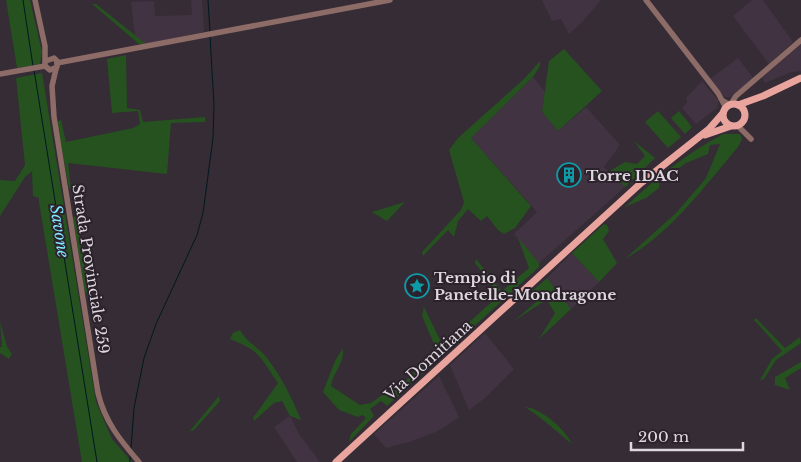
<svg xmlns="http://www.w3.org/2000/svg" width="801" height="462" font-family="'Libre Baskerville',serif">
  <rect width="100%" height="100%" fill="#352c35"/>
  <g fill="#423342">
    <path d="M191,0H202L204,32L146,44L135,36L131,2L154,1L155,16L192,15Z"/>
    <path d="M542,0H601L581,23L569,34L561,19L552,21Z"/>
    <path d="M752,0H763L793,42L769,64L733,16Z"/>
    <path d="M801,43V71L791,72L765,83L762,78Z"/>
    <path d="M738,58L753,78L731,97H724L710,79Z"/>
    <path d="M533,77L545,92L542,112L558,131L586,107L620,145L604,167L625,187L539,263L514,234L537,212L471,138Z"/>
    <path d="M702,81L718,100V107L696,124L682,108L687,103L686,98Z"/>
    <path d="M572,253L599,282L571,309L547,278Z"/>
    <path d="M485,333L514,369L485,398L469,410L450,365Z"/>
    <path d="M439,376L459,417L438,431L409,442L386,448L374,434Z"/>
    <path d="M290,416L299,434L320,462H297L274,427Z"/>
  </g>
  <g fill="#25521f">
    <path d="M6,0H30L42,52L40,64L17,68Z"/>
    <path d="M92,4H96L146,44H139Z"/>
    <path d="M564,49L602,91L558,131L542,112L549,61Z"/>
    <path d="M126,55L127,108L140,110L143,122L205,117V122L171,123L167,174L68,163L71,189L69,188L57,122L61,120L66,142L133,128L140,124L138,111L112,113L107,59Z"/>
    <path d="M540,61V66L533,77L471,138L531,206L515,228L504,234L498,230L487,216L481,221L468,209L458,221L454,237L448,230L423,256L422,252L461,210L464,202L449,150L458,138L525,78Z"/>
    <path d="M42,73L96,402L112,439L132,462H82L39,202V198L33,196L32,171L25,177L0,216V180L15,181L25,165L16,78Z"/>
    <path d="M658,111L681,137L668,148L645,122Z"/>
    <path d="M679,111L692,127L685,134L671,118Z"/>
    <path d="M723,134H740L742,139L738,147C703,188 672,232 625,259L677,212L706,178L720,144L710,145L708,154L686,163L660,182L659,188L646,198L625,207C655,179 687,153 723,134Z"/>
    <path d="M634,141L655,158L625,187L608,172L625,162L637,164L645,156Z"/>
    <path d="M405,202L387,221L372,212Z"/>
    <path d="M76,216L91,305L84,288L73,218Z"/>
    <path d="M604,224L607,225L609,231L603,239L617,263L599,282L572,253Z"/>
    <path d="M518,238L539,263V267L387,406L381,401L370,409L374,416L349,442L351,434L366,418L363,415L358,417L339,410L323,392L335,361L343,348C345,363 333,372 331,386L360,405L371,403L385,393L398,388L437,351L422,316L424,307L443,346L497,297L492,285L475,263L476,259L502,291L529,268Z"/>
    <path d="M547,278L571,309L539,339L555,313L548,302H543L514,321L543,296L535,295L522,300Z"/>
    <path d="M756,318L785,348L800,337L801,343L776,360L764,379L760,380L772,359L782,351L754,320Z"/>
    <path d="M0,321L7,347L12,354L9,359L0,353V347H2Z"/>
    <path d="M240,330C248,344 258,346 267,358C281,376 292,398 301,420L290,416L282,401L274,403L254,421L253,418L278,383C260,357 262,352 230,339L233,333Z"/>
    <path d="M801,362V368L785,378L790,390L775,385V377Z"/>
    <path d="M219,396L220,401L194,430L189,432Z"/>
    <path d="M525,407C541,408 566,430 572,444C556,431 542,418 525,407Z"/>
  </g>
  <g fill="none" stroke-linecap="round" stroke-linejoin="round">
    <g stroke="#00191f" stroke-width="1">
      <path d="M23,0L33,66"/>
      <path d="M208,0L210,32"/>
      <path d="M34,70L97,462"/>
      <path d="M131,448L134,408L144,358L156,324L197,235L203,213L213,138L214,105L210,36"/>
      <path d="M130,462V457"/>
    </g>
    <g stroke="#8d6b67" stroke-width="5.5">
      <path d="M35,0L45,46V66L50,70L57,67V61L54,58L46,61"/>
      <path d="M646,0L718,93L726,108"/>
      <path d="M57,63L390,0"/>
      <path d="M56,69L52,86L54,117L98,393C105,422 120,440 139,462"/>
      <path d="M0,74L45,66"/>
      <path d="M723,101L730,105L736,96L801,40"/>
      <path d="M738,126L751,139"/>
    </g>
    <g stroke="#e9a59d" stroke-width="7">
      <circle cx="734" cy="115" r="11"/>
      <path d="M738,105L763,96L801,78"/>
      <path d="M705,135L731,126"/>
      <path d="M336,462L641,183L709,129L723,113"/>
    </g>
  </g>
  <defs>
    <g id="building-ring" transform="scale(1.25)"><circle r="9.5" fill="#2b222b" stroke="#0f9aa8" stroke-width="1.5"/><path d="M-4-6H4V6H1V3H-1V6H-4ZM-2.5-4.3h1.7v1.8h-1.7ZM.8-4.3h1.7v1.8H.8ZM-2.5-1h1.7V.8h-1.7ZM.8-1h1.7V.8H.8Z" fill="#0f9aa8"/></g>
    <g id="sight-ring" transform="scale(1.25)"><circle r="9.5" fill="#2b222b" stroke="#0f9aa8" stroke-width="1.5"/><path d="M0-6L1.8-2.2L6-1.7L2.9 1.2L3.7 5.4L0 3.3L-3.7 5.4L-2.9 1.2L-6-1.7L-1.8-2.2Z" fill="#0f9aa8"/></g>
  </defs>
  <g fill-rule="evenodd">
    <use href="#building-ring" x="569" y="175"/>
    <use href="#sight-ring" x="417" y="286"/>
  </g>
  <g text-anchor="middle" dominant-baseline="central" stroke-width="4" stroke-linejoin="round" paint-order="stroke">
    <g font-size="15" font-weight="bold" fill="#ded8de" stroke="#2b222b" text-anchor="start">
      <text x="586" y="175">Torre IDAC</text>
      <text x="434" y="277">Tempio di<tspan x="434" dy="17">Panetelle-Mondragone</tspan></text>
    </g>
    <g font-size="15" fill="#ded8de" stroke="#2b222b">
      <text transform="translate(91 269) rotate(81)">Strada Provinciale 259</text>
      <text transform="translate(428 360) rotate(-42)">Via Domitiana</text>
    </g>
    <g font-size="16" font-style="italic" fill="#80e8fe" stroke="#2b222b">
      <text transform="translate(60 231) rotate(81)">Savone</text>
    </g>
  </g>
  <path d="M631 442v8h112v-8" fill="none" stroke="#ded8de" stroke-width="2.5"/>
  <text x="638" y="442" font-size="15" fill="#ded8de" stroke="#2b222b" stroke-width="4" paint-order="stroke">200 m</text>
</svg>
